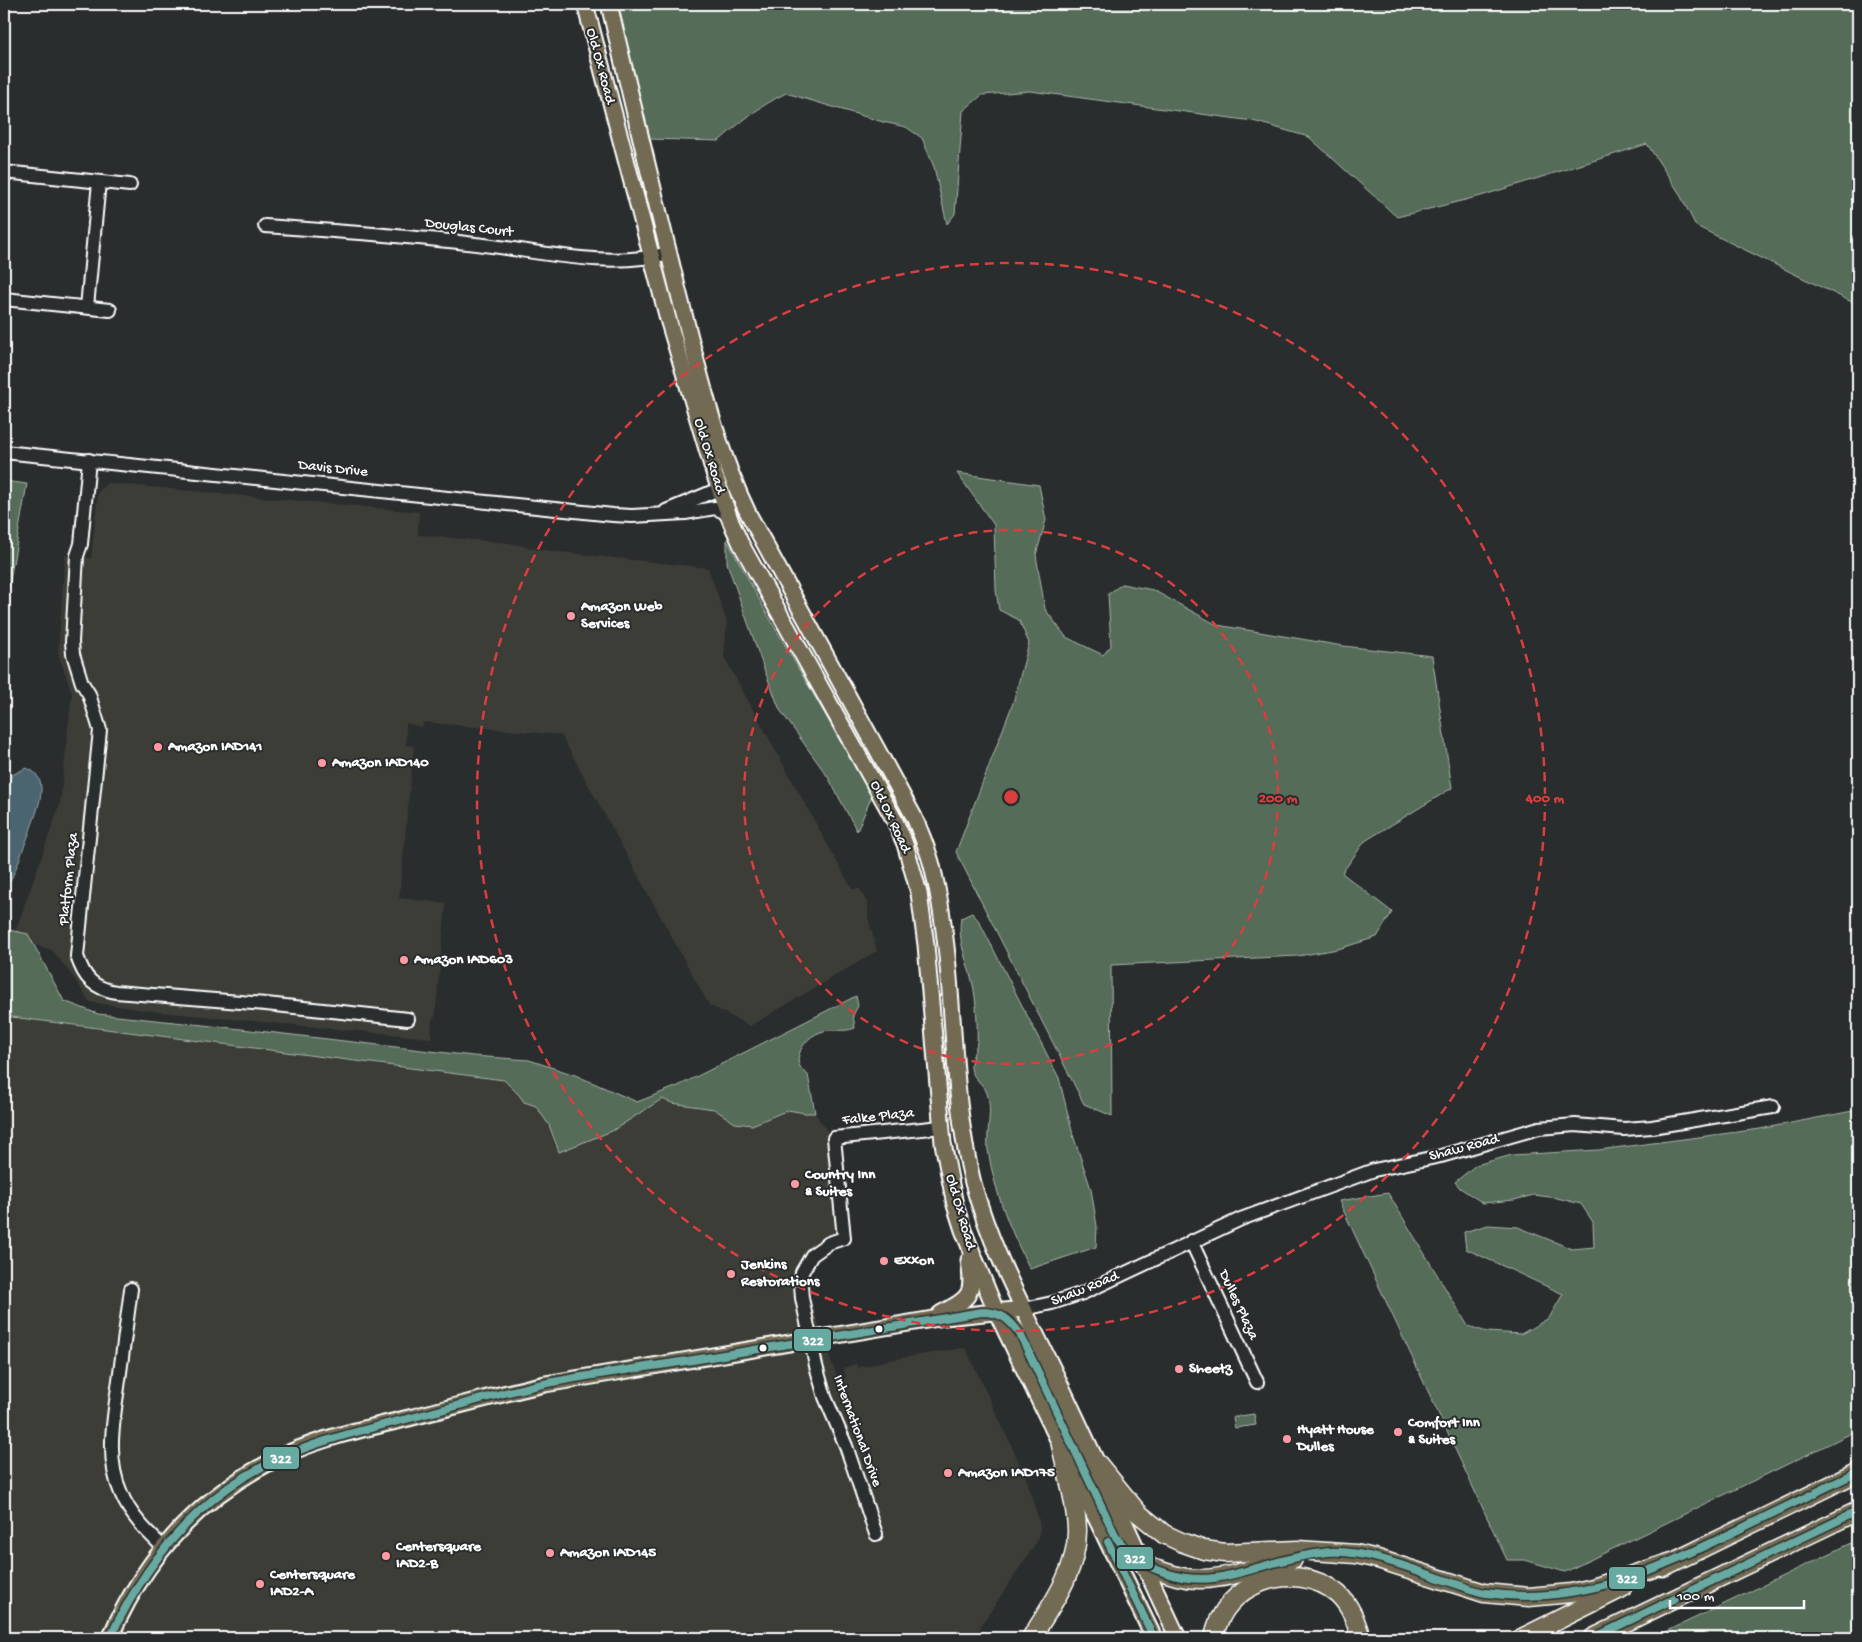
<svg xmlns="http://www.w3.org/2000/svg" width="1862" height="1642" font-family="'Gochi Hand',sans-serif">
  <rect width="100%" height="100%" fill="#2a2d2e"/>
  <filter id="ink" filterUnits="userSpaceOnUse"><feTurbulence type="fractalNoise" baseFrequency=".02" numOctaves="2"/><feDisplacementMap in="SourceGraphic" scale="10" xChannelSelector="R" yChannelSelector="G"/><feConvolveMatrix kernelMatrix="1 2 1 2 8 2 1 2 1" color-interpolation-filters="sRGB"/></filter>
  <g filter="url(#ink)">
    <g fill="#3c3c38">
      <path d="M107,483L419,512L418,535L509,543L541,550L708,568L727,622L724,657L852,889H860L868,904V917L877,951L750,1026L709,1005L561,735L424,722L422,727L406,723V745L414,746L399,898L446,903L435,1018L432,1019L431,1038L159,1012L90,1002L73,977L52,950L13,938L60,804L72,693L58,653L65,555L91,558L98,492Z"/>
      <path d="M4,1016L504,1080L513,1090L520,1095L524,1102L536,1106L549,1125L555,1146L643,1112L662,1099L672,1103L714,1109L735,1123L752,1125L788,1110L805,1113H815L827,1131L839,1243L822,1252L811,1264L807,1277V1288L831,1362L840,1383L846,1377L843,1368L856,1364L858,1368L888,1360L963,1348L966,1349L1026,1477L1039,1521L1040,1530L1036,1543L982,1624L976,1638H4Z"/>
    </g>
    <g fill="#546c59" stroke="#aab6ac">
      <path d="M615,4H1858V305L1696,226L1678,191L1647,144L1481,196L1397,217L1309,137L1253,121L1030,91L982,95L963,111L955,214L947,224L934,167L922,138L906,127L883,122L786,93C760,106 740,122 719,141L650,139Z"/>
      <path d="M957,473L1039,485L1046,520L1036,555L1045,609L1066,637L1103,655L1111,646L1108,594L1122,584L1153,590L1217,625L1343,646L1432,656L1452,788L1365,841L1342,873L1392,912L1377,937L1338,949L1298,956L1111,965L1112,1116L1084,1104L956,852L1013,703L1029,643L1019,620L999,610L996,590L994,525Z"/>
      <path d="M4,481L27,484L4,615Z"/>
      <path d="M727,540L766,612L872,796L857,831L828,777L780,710L764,669L727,563Z"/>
      <path d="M972,913L979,921L1059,1078L1073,1135L1091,1189L1097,1226L1096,1247L1030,1269C1010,1230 995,1194 988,1150C986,1133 993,1109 987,1093C984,1084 972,1078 971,1068C970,1060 976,1050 977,1042C978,1028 976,998 973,985C968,962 957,942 961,918Z"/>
      <path d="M4,929L28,934L64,1001L98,1014L241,1029L473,1056L529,1060L575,1075L637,1102L678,1086L856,996L858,1006L853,1015L855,1028C842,1033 834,1028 824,1031C812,1034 802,1043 799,1055C796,1064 801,1069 808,1075L815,1113H805L788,1110L752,1125L735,1123L714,1109L672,1103L662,1099L612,1131L559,1152L549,1125L536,1106L524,1102C519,1093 511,1088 504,1080L4,1016Z"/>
      <path d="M1858,1110V1430L1565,1572L1525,1560H1507L1339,1201L1388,1193L1468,1326L1487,1332L1521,1334L1549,1318L1563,1294L1466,1249L1464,1232L1488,1225L1518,1227L1572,1249L1594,1247L1593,1222L1581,1204L1557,1198L1534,1195L1514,1200L1483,1203L1460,1188L1455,1182L1476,1165L1512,1155L1599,1150L1760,1129Z"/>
      <path d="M1254,1414L1256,1425L1235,1428L1233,1417Z"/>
      <path d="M1858,1540V1638H1653Z"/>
    </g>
    <path fill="#4b6570" stroke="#93a3a9" d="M26,768C37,771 42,781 41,792C40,806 33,821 29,834C21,853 16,874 4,891V790L12,775Z"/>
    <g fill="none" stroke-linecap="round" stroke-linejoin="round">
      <g stroke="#fff" stroke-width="16">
        <g id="minor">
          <path d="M4,172L130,185"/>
          <path d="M265,226C338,231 411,236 484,245C544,252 609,269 669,253"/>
          <path d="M4,299L110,310"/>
          <path d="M87,307L99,182"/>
          <path d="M4,452L613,515L632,516L685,513L715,508L724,512L730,520"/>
          <path d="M89,460L81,544L77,556L72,642L73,654L82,683L89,694L100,730L77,956C84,978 93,988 116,992L266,1004L408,1019"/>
          <path d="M666,511L719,489"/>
          <path d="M1191,1241L1257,1382"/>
          <path d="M131,1289C127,1319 123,1350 119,1380C114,1418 105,1457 121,1493C130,1515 146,1531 163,1547"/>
          <path d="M1024,1309L1052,1303L1083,1293L1241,1219L1374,1170L1441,1156L1539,1128L1575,1125L1624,1129L1652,1127L1773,1107"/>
          <path d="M876,1534L846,1446L825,1397L816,1366L802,1298L801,1285L802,1272L812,1255L829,1243L844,1238L834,1138L941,1127"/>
        </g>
      </g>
      <g stroke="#fff" stroke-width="19">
        <g id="major">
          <path d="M585,4L668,319L715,476L731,522L741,544L895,821L905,844L919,893L926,945L943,1143L955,1205L963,1230L996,1311L1154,1638"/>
          <path d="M609,4C633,106 657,208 683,310C701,379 717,450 749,515L914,817C921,834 929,851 933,870C958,972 947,1080 973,1183C992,1253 1029,1318 1060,1384C1100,1468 1138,1553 1178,1638"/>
          <path d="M940,1314C971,1297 974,1296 969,1260"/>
          <path d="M1004,1315L1020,1334L1028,1349L1116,1537L1129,1554L1140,1562"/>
          <path d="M110,1638C146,1553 204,1491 289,1453C327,1436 369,1428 409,1418C454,1407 499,1394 545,1384L945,1317L1024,1309"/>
        </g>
      </g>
      <g stroke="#fff" stroke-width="21">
        <g id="highway">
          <path d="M1098,1464L1138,1513L1164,1534L1181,1542L1204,1550L1225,1553L1298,1550L1356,1554L1378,1559L1484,1593L1529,1597L1571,1593L1593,1588L1672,1562"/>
          <path d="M1145,1566C1163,1571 1182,1580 1202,1579C1233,1578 1262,1565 1293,1559"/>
          <path d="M1663,1567L1858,1472"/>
          <path d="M1031,1638C1051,1606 1078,1570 1077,1529C1076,1501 1067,1473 1061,1445"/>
          <path d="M1214,1638C1222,1582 1296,1558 1338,1594C1351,1606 1356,1622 1361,1638"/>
          <path d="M1522,1638L1622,1588"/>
          <path d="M1593,1638L1858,1511"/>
        </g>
      </g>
      <use href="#minor" stroke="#2a2d2e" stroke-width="12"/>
      <use href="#major" stroke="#736b52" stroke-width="15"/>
      <use href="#highway" stroke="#736b52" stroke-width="18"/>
      <g stroke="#2a2d2e" stroke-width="11">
        <g id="bus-1">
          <path d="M1108,1542L1154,1638"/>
          <path d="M110,1638C138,1578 175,1526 229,1487C290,1444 360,1431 430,1413C467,1403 505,1392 543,1384C593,1374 643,1368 693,1360C789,1344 886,1328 982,1312C1001,1312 1009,1319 1020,1334L1116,1537C1133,1559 1140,1564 1166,1573C1206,1587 1236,1573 1274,1563C1291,1558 1311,1554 1329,1552C1366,1549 1420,1572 1456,1584C1465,1587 1476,1592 1486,1593C1579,1607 1658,1569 1740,1529C1779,1510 1819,1491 1858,1472"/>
          <path d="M1593,1638L1858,1511"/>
        </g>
      </g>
      <use href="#bus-1" stroke="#67aaa1" stroke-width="8"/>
    </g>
  </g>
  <g fill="none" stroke="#da3e3e" stroke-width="2.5" stroke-dasharray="9 6">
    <circle cx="1011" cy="797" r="267"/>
    <circle cx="1011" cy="797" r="534"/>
  </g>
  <g fill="#ff9aa2" stroke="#2a2d2e" stroke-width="2">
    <circle cx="571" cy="616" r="5"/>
    <circle cx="158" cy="747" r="5"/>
    <circle cx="322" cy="763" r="5"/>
    <circle cx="404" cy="960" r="5"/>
    <circle cx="795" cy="1184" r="5"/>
    <circle cx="884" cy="1261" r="5"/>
    <circle cx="731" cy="1274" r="5"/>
    <circle cx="1179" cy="1369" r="5"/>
    <circle cx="1398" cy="1432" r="5"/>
    <circle cx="1287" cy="1439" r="5"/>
    <circle cx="948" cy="1473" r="5"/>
    <circle cx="550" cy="1553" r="5"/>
    <circle cx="386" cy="1556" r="5"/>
    <circle cx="260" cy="1584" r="5"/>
  </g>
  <g fill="#fff" stroke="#2a2d2e" stroke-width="2">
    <circle cx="879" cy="1329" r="4.5"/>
    <circle cx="763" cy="1348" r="4.5"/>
  </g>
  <g text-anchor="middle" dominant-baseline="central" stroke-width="4" stroke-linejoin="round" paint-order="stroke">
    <g font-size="15" fill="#fff" stroke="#2a2d2e">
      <text transform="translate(600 66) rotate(75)">Old Ox Road</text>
      <text transform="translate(469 228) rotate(6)">Douglas Court</text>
      <text transform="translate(709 456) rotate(73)">Old Ox Road</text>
      <text transform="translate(333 469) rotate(6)">Davis Drive</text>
      <text transform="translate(890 817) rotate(65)">Old Ox Road</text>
      <text transform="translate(69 879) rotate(-84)">Platform Plaza</text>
      <text transform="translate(878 1117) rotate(-6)">Falke Plaza</text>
      <text transform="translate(1464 1148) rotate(-15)">Shaw Road</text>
      <text transform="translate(960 1212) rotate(74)">Old Ox Road</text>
      <text transform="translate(1085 1289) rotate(-22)">Shaw Road</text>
      <text transform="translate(1238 1305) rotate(65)">Dulles Plaza</text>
      <text transform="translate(857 1431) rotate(70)">International Drive</text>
    </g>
    <g font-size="15" font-weight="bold" fill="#fff" stroke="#2a2d2e" text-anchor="start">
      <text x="581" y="607">Amazon Web<tspan x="581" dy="17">Services</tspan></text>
      <text x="168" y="747">Amazon IAD141</text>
      <text x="332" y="763">Amazon IAD140</text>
      <text x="414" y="960">Amazon IAD603</text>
      <text x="805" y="1175">Country Inn<tspan x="805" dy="17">&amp; Suites</tspan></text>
      <text x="894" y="1261">Exxon</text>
      <text x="741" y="1265">Jenkins<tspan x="741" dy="17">Restorations</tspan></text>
      <text x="1189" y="1369">Sheetz</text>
      <text x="1408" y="1423">Comfort Inn<tspan x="1408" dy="17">&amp; Suites</tspan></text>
      <text x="1297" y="1430">Hyatt House<tspan x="1297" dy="17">Dulles</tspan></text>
      <text x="958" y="1473">Amazon IAD175</text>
      <text x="396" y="1547">Centersquare<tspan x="396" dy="17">IAD2-B</tspan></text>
      <text x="560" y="1553">Amazon IAD145</text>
      <text x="270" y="1575">Centersquare<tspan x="270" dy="17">IAD2-A</tspan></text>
    </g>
  </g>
  <circle cx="1011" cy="797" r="8" fill="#da3e3e" stroke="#2a2d2e" stroke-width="2.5"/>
  <g font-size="15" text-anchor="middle" font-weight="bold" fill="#da3e3e" stroke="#2a2d2e" stroke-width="4" stroke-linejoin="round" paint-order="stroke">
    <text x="1278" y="802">200 m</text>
    <text x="1545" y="802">400 m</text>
  </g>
  <g stroke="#2a2d2e" stroke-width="2">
    <rect x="793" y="1328" width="39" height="24" rx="5" fill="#67aaa1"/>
    <rect x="262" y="1446" width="38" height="24" rx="5" fill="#67aaa1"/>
    <rect x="1116" y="1546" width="38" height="24" rx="5" fill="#67aaa1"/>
    <rect x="1608" y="1566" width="38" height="24" rx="5" fill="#67aaa1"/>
  </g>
  <g font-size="14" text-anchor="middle" font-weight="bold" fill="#fff">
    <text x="813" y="1345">322</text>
    <text x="281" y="1463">322</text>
    <text x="1135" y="1563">322</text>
    <text x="1627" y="1583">322</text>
  </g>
  <rect width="1862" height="1642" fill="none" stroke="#2a2d2e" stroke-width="20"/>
  <rect x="10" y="10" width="1842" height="1622" fill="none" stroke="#fff" stroke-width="2" filter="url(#ink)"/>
  <path d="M1670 1600v8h134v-8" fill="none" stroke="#ffffff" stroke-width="2.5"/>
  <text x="1677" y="1600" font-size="15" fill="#ffffff" stroke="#2a2d2e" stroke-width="4" paint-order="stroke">100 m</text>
</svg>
